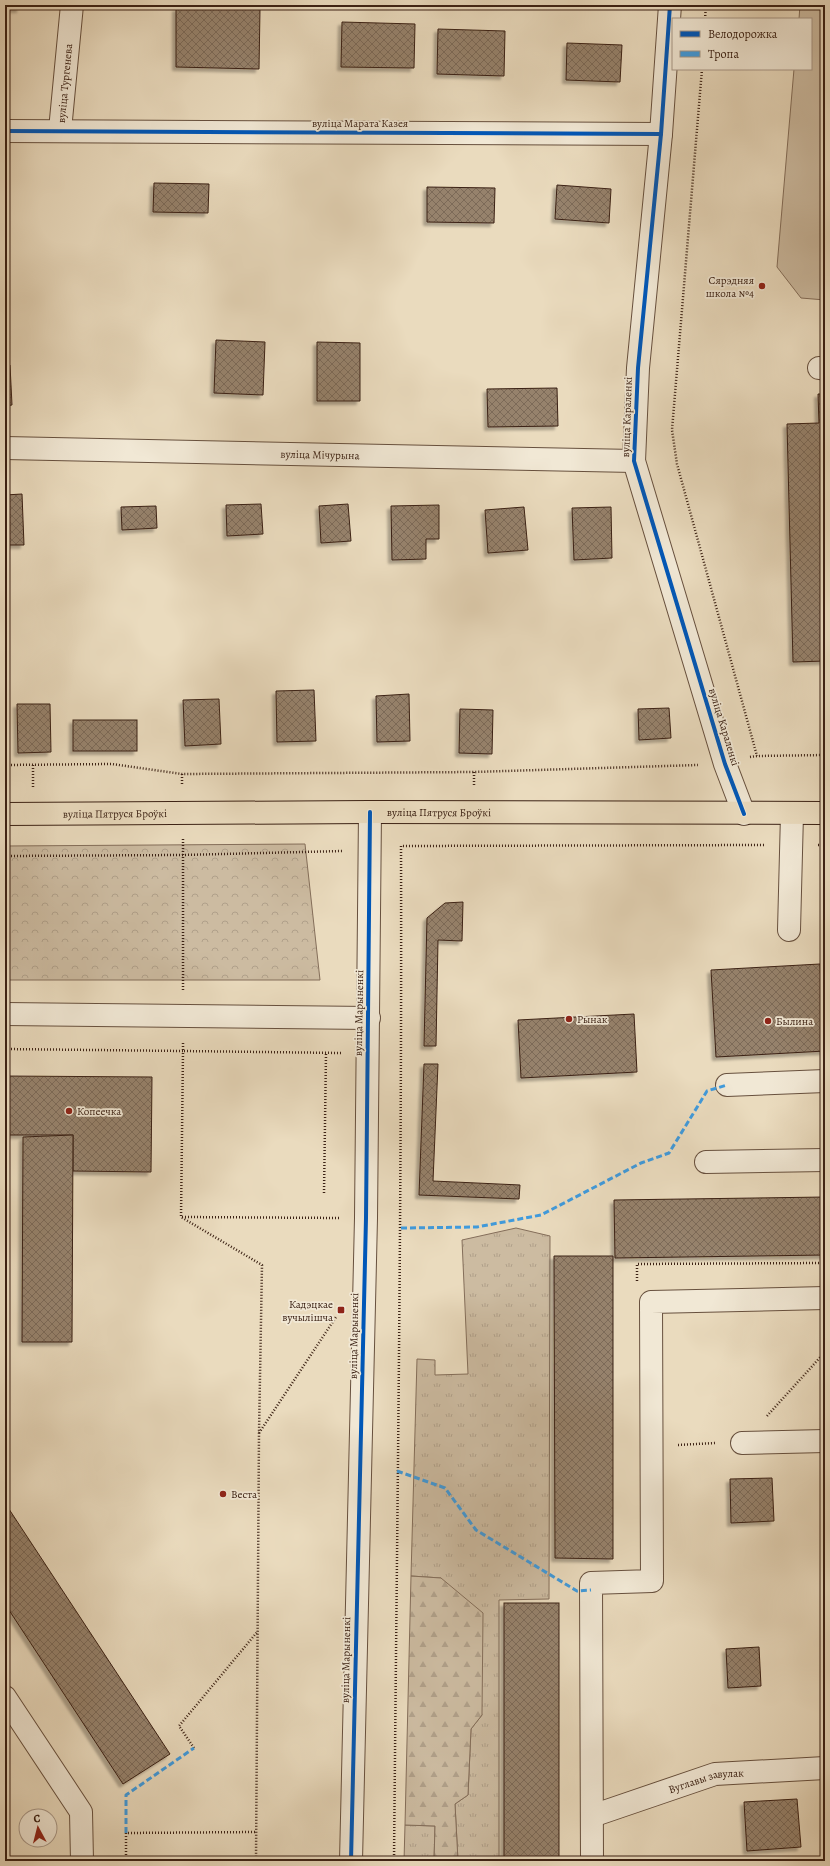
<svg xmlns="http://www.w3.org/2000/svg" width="830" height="1866" font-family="Alegreya,serif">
  <defs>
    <pattern id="grass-tufts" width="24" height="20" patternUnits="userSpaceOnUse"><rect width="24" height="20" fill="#ccbba1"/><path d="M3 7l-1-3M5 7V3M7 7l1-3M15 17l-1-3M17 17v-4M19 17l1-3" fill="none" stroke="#b0a08a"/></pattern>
    <pattern id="forest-firs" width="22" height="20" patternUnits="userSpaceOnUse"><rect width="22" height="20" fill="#ccbba1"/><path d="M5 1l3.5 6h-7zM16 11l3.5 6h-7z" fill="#b0a08a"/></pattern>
    <pattern id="park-crowns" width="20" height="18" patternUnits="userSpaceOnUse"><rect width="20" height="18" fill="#ccbba1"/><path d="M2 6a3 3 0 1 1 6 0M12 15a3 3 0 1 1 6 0" fill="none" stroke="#b0a08a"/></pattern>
    <pattern id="building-cross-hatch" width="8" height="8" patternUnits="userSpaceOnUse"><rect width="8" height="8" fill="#96826c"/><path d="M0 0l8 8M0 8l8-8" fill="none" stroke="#7c6a58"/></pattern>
    <filter id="shadow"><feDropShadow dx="-3.5" dy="3.5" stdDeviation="1" flood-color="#0004"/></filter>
  </defs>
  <rect width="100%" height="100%" fill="#eadbbe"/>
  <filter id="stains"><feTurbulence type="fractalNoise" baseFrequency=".005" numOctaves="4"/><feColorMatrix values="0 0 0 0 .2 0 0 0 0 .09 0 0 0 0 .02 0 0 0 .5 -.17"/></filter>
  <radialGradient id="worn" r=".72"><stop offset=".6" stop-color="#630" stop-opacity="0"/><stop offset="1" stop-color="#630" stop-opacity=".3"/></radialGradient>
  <g fill="url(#grass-tufts)" stroke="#846e5a">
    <path d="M516,1228L550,1236L549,1599L499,1600V1861H458L455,1804L468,1795L471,1729L482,1715L441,1578L411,1576L417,1359L435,1360V1375L468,1374L462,1240Z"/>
    <path d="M405,1825L435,1826L434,1861H404Z"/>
  </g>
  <path fill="url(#forest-firs)" stroke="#846e5a" d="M411,1576L441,1578L483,1613L482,1715L471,1729L468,1795L455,1804L458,1861H434L435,1826L405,1825Z"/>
  <path fill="url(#park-crowns)" stroke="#846e5a" d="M305,844L320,980H5V846Z"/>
  <path fill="#ccbba1" stroke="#846e5a" d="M800,5H825V300L801,298L777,267L794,69H811V19H799Z"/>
  <g fill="url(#building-cross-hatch)" stroke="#3b2114" filter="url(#shadow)">
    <rect x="5" y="5" width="15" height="4"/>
    <path d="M176,8L260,9L259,69L176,67Z"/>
    <path d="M342,22L415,24L414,68L341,67Z"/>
    <path d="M438,29L505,31L504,76L437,74Z"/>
    <path d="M567,43L622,45L620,82L566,80Z"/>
    <path d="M5,177H8L7,210H5Z"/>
    <path d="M154,183L209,184L208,213L153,212Z"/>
    <path d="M557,185L611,189L609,223L555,219Z"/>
    <path d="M427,187L495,188L494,223L427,222Z"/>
    <path d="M216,340L265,342L263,395L214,393Z"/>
    <path d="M317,342L360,343V401H317Z"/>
    <path d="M5,365H10L12,405L5,406Z"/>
    <path d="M557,388L558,426L488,427L487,389Z"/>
    <path d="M818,394H825V661L793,662L787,424L819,423Z"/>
    <path d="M22,494L24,545H5V495Z"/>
    <path d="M261,504L263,534L227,536L226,505Z"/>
    <path d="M348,504L351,541L321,543L319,506Z"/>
    <path d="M439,505V539H426V559L392,560L391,506Z"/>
    <path d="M156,506L157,528L122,530L121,507Z"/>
    <path d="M524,507L528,550L488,553L485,510Z"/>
    <path d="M611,507L612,558L574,560L572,508Z"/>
    <path d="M314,690L316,741L277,742L276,691Z"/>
    <path d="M409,694L410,741L377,742L376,696Z"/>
    <path d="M219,699L221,744L185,746L183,700Z"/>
    <path d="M17,704H50L51,752L18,753Z"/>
    <path d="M669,708L671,738L639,740L638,709Z"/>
    <path d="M460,709L493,710L492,754L459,753Z"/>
    <rect x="73" y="720" width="64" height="31"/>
    <path d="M463,902L462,941L438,940L436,1046H424L427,918L445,903Z"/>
    <path d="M820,964L825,1051L716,1057L711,970Z"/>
    <path d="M634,1014L637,1072L521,1078L518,1020Z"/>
    <path d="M424,1064H438L433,1181L520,1185L519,1199L419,1195Z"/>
    <path d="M5,1076L152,1077L151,1172L73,1171V1135H5Z"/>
    <path d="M73,1135L72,1342H22L23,1137Z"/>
    <path d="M825,1197V1255L615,1258L614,1200Z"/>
    <path d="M554,1256H613V1559L555,1558Z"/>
    <path d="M772,1478L774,1521L731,1523L730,1479Z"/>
    <path d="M5,1503L170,1754L123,1784L5,1604Z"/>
    <rect x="504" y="1603" width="55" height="258"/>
    <path d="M759,1647L761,1686L728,1688L726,1649Z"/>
    <path d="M797,1799L801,1847L747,1851L744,1802Z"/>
    <rect x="140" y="1857" width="51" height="4"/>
  </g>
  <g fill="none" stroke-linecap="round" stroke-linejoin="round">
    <g stroke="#67503e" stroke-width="24">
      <g id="minor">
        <path d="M670,5L661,134L638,368L634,461L725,764L744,814"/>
        <path id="s1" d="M60,130L72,5"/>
        <path d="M5,131L661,134"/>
        <path d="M819,368L825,369"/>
        <path id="s2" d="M5,448L634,461"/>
        <path d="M789,930L792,814"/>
        <path d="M5,1014L369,1018"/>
        <path d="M727,1085L825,1081"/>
        <path d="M706,1162L825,1160"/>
        <path d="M742,1443L825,1441"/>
        <path d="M5,1697L81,1812L82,1861"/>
        <path id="s3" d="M592,1816L715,1774L825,1768"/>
        <path d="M351,1861L366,1218L370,812"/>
        <path d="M592,1861L591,1583L652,1581L651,1302L825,1298"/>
      </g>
    </g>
    <g stroke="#3b2114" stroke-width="24">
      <g id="major">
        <path id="s4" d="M5,814L370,812L825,813"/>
      </g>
    </g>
    <g stroke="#3b2114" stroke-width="2.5" stroke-dasharray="1 2" stroke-linecap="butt">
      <path d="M705,19L706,5"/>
      <path d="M702,69L672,430L677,464L757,756"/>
      <path d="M750,757L757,756L825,755"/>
      <path d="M5,765L112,764L182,774L474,772L698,765"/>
      <path d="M33,765V788"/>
      <path d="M474,772V786"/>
      <path d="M182,774V786"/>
      <path d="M818,845H825"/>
      <path d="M5,856L183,855L342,851"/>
      <path d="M183,990V839"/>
      <path d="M183,1043V1051L341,1053"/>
      <path d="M5,1049L183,1051L181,1217L262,1265L259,1433L256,1861"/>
      <path d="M324,1193L326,1053"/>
      <path d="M182,1217L341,1218"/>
      <path d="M637,1281V1264L825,1263"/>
      <path d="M767,1416L825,1352"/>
      <path d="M259,1433L336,1317"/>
      <path d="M678,1445L715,1443"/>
      <path d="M194,1748L179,1726L258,1631"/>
      <path d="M126,1861V1833L257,1832"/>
      <path d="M394,1861C397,1523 402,1184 401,846L765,845"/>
    </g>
    <use href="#minor" stroke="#f1e8d5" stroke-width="22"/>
    <use href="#major" stroke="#eadbbe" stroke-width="22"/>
    <g stroke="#3f9bde" stroke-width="3" stroke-dasharray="6 3" stroke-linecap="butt">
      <path d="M401,1228L477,1227L541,1215L641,1163L669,1153L707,1091L727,1085"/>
      <path d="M397,1471L445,1488L476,1530L577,1591L591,1590"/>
      <path d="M126,1833V1795L194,1748"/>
    </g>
    <g stroke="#f1e8d5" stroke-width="6">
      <g id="cycleway">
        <path d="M670,5L661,134L638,368L634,461L725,764L744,814"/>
        <path d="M5,131L661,134"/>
        <path d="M351,1861L366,1218L370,812"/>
      </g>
    </g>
    <use href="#cycleway" stroke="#0057b8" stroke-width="4"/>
  </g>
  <g fill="#8f2418" stroke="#f1e8d5" stroke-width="1.5">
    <circle cx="762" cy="286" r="4"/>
    <circle cx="569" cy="1019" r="4"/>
    <circle cx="768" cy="1021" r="4"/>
    <circle cx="69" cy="1111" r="4"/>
    <rect x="337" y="1306" width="8" height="8" rx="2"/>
    <circle cx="223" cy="1494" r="4"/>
  </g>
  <g text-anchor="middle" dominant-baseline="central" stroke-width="3.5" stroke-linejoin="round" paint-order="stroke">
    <g font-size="11" fill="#3b2114" stroke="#f1e8d5">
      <text stroke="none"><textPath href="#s1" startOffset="47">вуліца Тургенева</textPath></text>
      <text x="360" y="123">вуліца Марата Казея</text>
      <text transform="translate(627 417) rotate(-88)">вуліца Караленкі</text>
      <text stroke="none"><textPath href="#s2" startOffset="315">вуліца Мічурына</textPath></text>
      <text transform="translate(724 727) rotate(73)">вуліца Караленкі</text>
      <text stroke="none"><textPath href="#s4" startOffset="434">вуліца Пятруся Броўкі</textPath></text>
      <text stroke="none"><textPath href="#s4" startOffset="110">вуліца Пятруся Броўкі</textPath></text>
      <text transform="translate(359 1013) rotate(-89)">вуліца Марыненкі</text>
      <text transform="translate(354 1336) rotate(-89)">вуліца Марыненкі</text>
      <text transform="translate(346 1660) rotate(-89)">вуліца Марыненкі</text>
      <text stroke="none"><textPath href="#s3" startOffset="120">Вуглавы завулак</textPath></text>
    </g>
    <g font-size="11" fill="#3b2114" stroke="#f1e8d5" text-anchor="start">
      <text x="754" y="280" text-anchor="end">Сярэдняя<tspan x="754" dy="13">школа №4</tspan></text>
      <text x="577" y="1019">Рынак</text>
      <text x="776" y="1021">Былина</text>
      <text x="77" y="1111">Копеечка</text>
      <text x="333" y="1304" text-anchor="end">Кадэцкае<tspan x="333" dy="13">вучылішча</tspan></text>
      <text x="231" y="1494">Веста</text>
    </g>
  </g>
  <rect width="830" height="1866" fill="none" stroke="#eadbbe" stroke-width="20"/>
  <rect x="6" y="6" width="818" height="1854" fill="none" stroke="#3b2114" stroke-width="2"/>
  <rect x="10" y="10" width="810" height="1846" fill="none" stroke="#3b2114"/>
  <rect x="672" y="18" width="140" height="52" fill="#f1e8d5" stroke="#a89888"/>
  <rect x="680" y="31" width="20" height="6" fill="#0057b8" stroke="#a89888"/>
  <text x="708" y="38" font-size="12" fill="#3b2114">Велодорожка</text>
  <rect x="680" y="51" width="20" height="6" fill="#3f9bde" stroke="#a89888"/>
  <text x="708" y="58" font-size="12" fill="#3b2114">Тропа</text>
  <g transform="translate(38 1828) rotate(353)"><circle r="19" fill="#f1e8d5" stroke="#a89888"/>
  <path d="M0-3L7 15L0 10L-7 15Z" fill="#8f2418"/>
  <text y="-6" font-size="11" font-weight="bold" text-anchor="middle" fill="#3b2114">С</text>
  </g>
  <rect width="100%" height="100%" filter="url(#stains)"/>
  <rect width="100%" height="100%" fill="url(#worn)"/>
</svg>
